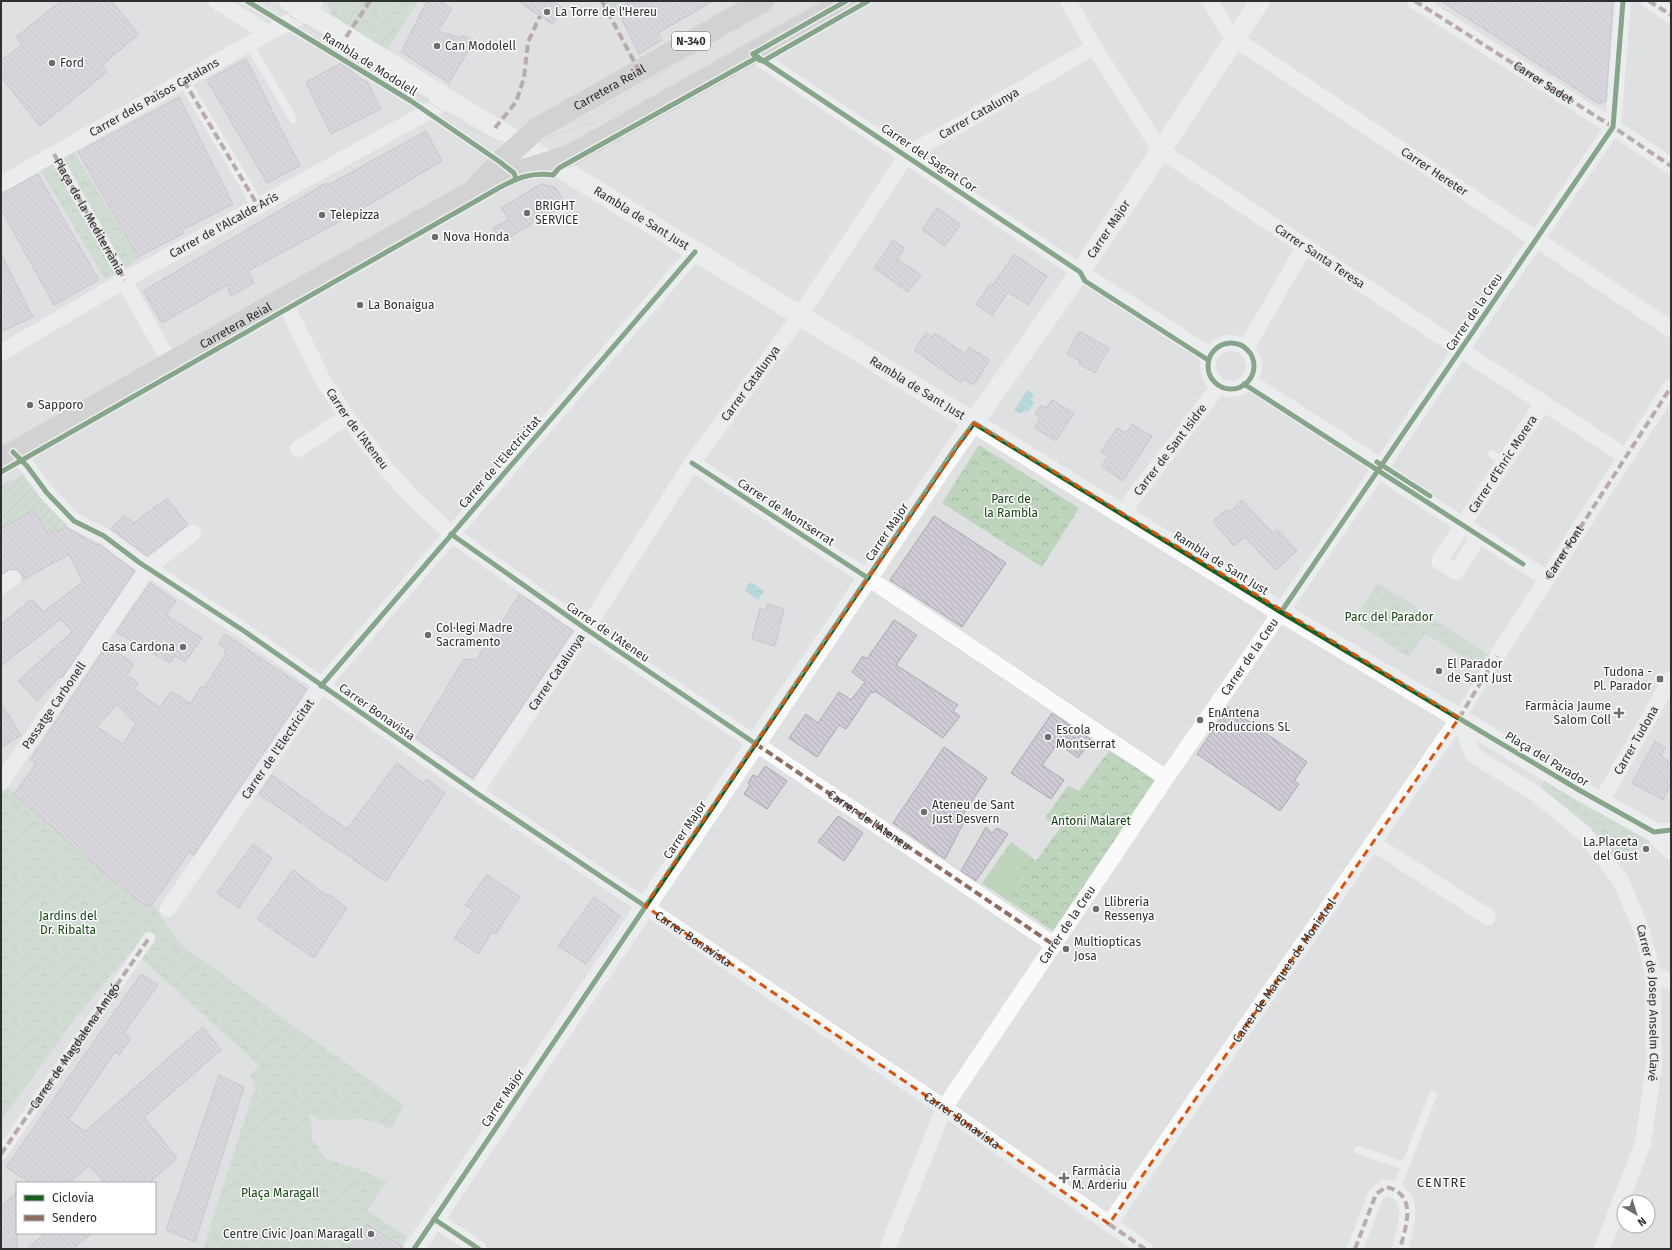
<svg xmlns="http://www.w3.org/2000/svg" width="1672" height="1250" font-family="'Fira Sans',sans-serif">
  <defs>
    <pattern id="park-crowns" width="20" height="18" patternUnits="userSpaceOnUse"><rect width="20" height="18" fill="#bed4bd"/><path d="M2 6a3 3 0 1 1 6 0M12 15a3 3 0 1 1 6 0" fill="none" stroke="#a4b6a3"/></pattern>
    <pattern id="garden-furrows" width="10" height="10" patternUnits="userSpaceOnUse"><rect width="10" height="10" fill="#bed4bd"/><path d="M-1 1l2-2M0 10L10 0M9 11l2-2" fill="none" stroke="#a4b6a3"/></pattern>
    <pattern id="water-ripples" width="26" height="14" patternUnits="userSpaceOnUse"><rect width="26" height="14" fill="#86ccd2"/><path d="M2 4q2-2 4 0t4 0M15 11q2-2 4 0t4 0" fill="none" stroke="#6ea6ab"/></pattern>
    <pattern id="building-back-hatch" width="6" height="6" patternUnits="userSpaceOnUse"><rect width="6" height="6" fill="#d0c9d6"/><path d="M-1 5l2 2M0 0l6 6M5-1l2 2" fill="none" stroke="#b3adb8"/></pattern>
  </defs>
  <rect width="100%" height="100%" fill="#dee0e2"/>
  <g fill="url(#park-crowns)">
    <path d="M327,1H418L387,50L332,15Z"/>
    <path d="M72,149L139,259L105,279L40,169Z"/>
    <path d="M979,445L1079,508L1042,567L942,503Z"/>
    <path d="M1378,583L1487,654L1478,667L1425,633L1409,657L1353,621Z"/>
    <path d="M1109,751L1157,779L1053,931L982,883L1011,842L1036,861L1061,827L1045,818L1068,786L1079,791Z"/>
    <path d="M1546,777L1652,841L1615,862C1591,833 1571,809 1540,788Z"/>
    <path d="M1,782L152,903L180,944L404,1105L392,1128L363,1119L319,1120L310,1113L312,1139L325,1159L351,1166L387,1181L367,1210L407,1237L399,1249H203L255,1087L250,1076L259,1065L132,950L76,1017L1,1121Z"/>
  </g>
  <g fill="url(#garden-furrows)">
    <path d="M605,1H625L610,10Z"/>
    <path d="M25,473L42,500L68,525L59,532L56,529L48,535L34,510L1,528V486Z"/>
  </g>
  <g fill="#bed4bd">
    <path d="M1013,849L1028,861L1007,889L989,882Z"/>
    <path d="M246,1195L263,1207L255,1220L237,1208Z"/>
  </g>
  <g fill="url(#water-ripples)">
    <path d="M1027,390L1034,394L1031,400L1034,402L1028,412L1024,410L1021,414L1014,411Z"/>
    <path d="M751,582L764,591L758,600L744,590Z"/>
  </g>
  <g fill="url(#building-back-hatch)" stroke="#aaaaac" fill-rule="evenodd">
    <path d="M61,1H111L139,34L102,65L107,72L40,126L1,77V61L22,44L16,37Z"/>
    <path d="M427,1H441L452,9L438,31L461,38L463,35L474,41L449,83L401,52Z"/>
    <path d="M518,1H552L563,8L552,24Z"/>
    <path d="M630,1H713L658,33L662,40L639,54L617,9Z"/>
    <path d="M1441,1H1613L1606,101L1599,104Z"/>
    <path d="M246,59L300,166L267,183L207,80Z"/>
    <path d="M341,63L365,82L367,81L381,109L331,134L306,82Z"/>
    <path d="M179,97L233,204L182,230L184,233L138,257L78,152Z"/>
    <path d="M426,131L442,161L353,214L248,271L254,283L231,296L227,285L162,323L143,291L326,183L328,185Z"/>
    <path d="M38,174L99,280L54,305L1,209V194Z"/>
    <path d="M541,184L555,187L566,204L501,242L493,228L509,219L501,208Z"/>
    <path d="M937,208L961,224L945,246L922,230Z"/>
    <path d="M893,240L905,248L897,259L921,275L908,292L874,268Z"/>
    <path d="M1,254L33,317L1,332Z"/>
    <path d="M1014,254L1047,276L1028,305L1008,292L992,316L976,304L990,284L992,286Z"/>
    <path d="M1079,331L1109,348L1095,373L1079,364L1080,361L1067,354Z"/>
    <path d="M926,333L932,337L935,333L965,354L969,347L990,360L974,385L964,379L961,383L914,350Z"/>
    <path d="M1052,400L1074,413L1056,441L1035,428L1040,418L1035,414L1041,405L1046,408Z"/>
    <path d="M1132,424L1152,436L1123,481L1101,466L1108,457L1101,452L1117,428L1126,433Z"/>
    <path d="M167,498L188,525L147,556L111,529L124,515L134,523Z"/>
    <path d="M1242,500L1273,533L1277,529L1297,551L1276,570L1245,537L1234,546L1213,521L1227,509L1230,512Z"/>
    <path d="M34,510L48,535L56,529L58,532L66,527L97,545L99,544L135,571L62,678L60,676L37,701L18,681L72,632L61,619L1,666V624L32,599L43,612L83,582L69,554L23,580L21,573L17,569L8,570L1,575V528Z"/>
    <path d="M934,516L1006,563L962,627L890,580Z"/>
    <path d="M150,583L176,601L166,615L202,638L185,662L175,656L170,663L116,632Z"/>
    <path d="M520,594L573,631L473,779L416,738L464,659L476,660Z"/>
    <path d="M767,604L784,609L775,646L752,639L760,608L767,610Z"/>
    <path d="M894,620L917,635L896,665L958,705L953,711L960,716L943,738L875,691L873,693L871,692L846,729L839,725L817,757L789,738L806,714L818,723L839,692L851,700L865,682L852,672L863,656L867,659Z"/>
    <path d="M225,634L307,689L194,855L189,852L155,901L151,905L146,906L113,881L14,794L36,764L30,760L107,645L134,664L127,675L138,683L134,689L159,707L172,691L190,704L201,687L204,688L226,654L224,653L226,649L218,644ZM117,704L136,724L123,744L97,727Z"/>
    <path d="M1,703L21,735L1,748Z"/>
    <path d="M1228,707L1307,762L1294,781L1299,784L1280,811L1197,754Z"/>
    <path d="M1052,713L1092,740L1078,758L1058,743L1042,765L1064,780L1051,799L1011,773Z"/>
    <path d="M1655,741L1665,747L1661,756L1671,763V775L1667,782L1670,786L1663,800L1632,783Z"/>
    <path d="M944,747L987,778L961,818L965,820L945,859L893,823Z"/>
    <path d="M397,763L423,783L427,779L445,793L386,882L259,794L272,775L347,829Z"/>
    <path d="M765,766L787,781L767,809L744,794L750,785L748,783L753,775L758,777Z"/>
    <path d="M838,816L863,833L844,861L818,842Z"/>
    <path d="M986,827L992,833L997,828L1008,834L976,881L961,871Z"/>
    <path d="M253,844L272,858L239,908L217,893Z"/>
    <path d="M293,870L327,896L328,894L347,908L314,958L257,919Z"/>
    <path d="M487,875L520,897L496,934L492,932L478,954L454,938L473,910L465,905Z"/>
    <path d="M594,897L620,916L586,964L558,946Z"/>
    <path d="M141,974L158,985L124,1033L131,1038L119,1055L115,1052L68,1120L86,1131L203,1027L221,1050L144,1117L177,1158L149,1183H105L89,1166L69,1183H30L6,1167Z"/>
    <path d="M219,1075L244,1087L195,1242L166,1230Z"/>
    <path d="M17,1192V1249H1V1206Z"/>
    <path d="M366,1224L403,1247V1249H349Z"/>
    <path d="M45,1233H92L73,1249H27Z"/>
  </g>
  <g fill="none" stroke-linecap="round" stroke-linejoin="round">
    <g stroke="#fafafb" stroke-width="8">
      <path d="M249,44L293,119"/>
      <path d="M1492,454L1504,462"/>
      <path d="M1358,1150L1405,1166"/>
      <path d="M1396,1189L1433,1095"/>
    </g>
    <g stroke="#fafafb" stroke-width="12">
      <path d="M184,81L258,206"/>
      <path id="s1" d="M54,154L125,280"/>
      <path d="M1459,718L1497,656"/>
      <path id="s2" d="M1,1154L149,938"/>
    </g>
    <g stroke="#fafafb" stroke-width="16">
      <path d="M216,1L268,33"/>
      <path id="s3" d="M1068,1L1094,47L1160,150L1473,358L1627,457"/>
      <path id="s4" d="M1210,1L1227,30L1235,39L1671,329"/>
      <path d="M1415,1L1613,127L1671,166"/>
      <path d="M1649,1L1671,15"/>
      <path d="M753,54L1080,272L1210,355"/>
      <path id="s5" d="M1,184L268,33L308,13L315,1"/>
      <path d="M124,281L170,363"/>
      <path id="s6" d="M283,299L323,380L347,417L386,468L409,494L451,534L586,629L1054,945"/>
      <circle cx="1231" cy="366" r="23"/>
      <path d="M1246,348L1305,246"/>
      <path id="s7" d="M1,353L125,280L449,100"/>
      <path d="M1248,381L1370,459L1379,471L1547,579"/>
      <path d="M298,449L347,417"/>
      <path id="s8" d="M13,452L27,466L47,493L74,521L104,536L140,563L244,631L475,792L940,1105L1145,1249"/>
      <path d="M692,463L868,578L1166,778"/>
      <path id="s9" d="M1121,514L1219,386"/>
      <path id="s10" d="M1479,536L1456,572L1439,561L1543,403"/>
      <path d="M1,586L13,578"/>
      <path d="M1497,656L1671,387"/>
      <path id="s11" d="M1459,718L1473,755L1532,791L1584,833L1621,881L1641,928L1653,974L1654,1065L1643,1143L1602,1249"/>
      <path id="s12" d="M1,783L148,568L193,533"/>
      <path id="s13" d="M475,792L586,629L692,463L789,331L907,155L1094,47"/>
      <path id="s14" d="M1601,802L1671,679"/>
      <path d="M1654,832L1671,830"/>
      <path d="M1373,843L1488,917"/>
      <path id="s15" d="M168,909L321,686L695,252"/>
      <path d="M1653,974L1671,982"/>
      <path d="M434,1219L479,1249"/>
      <path id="s16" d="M1109,1224L1459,718"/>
      <path id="s17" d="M887,1249L944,1108L1166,778L1374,477L1613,127L1623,1"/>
      <path d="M1355,1249L1376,1194L1386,1187C1418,1194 1406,1226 1400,1249"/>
    </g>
    <g stroke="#fafafb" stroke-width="20">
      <path id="s18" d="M289,1L1281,612L1579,790L1654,832L1671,850"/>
      <path id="s19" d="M414,1249L956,447L1080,272L1260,1"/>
    </g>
    <g stroke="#c5c0be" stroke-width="22">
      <path id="s20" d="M478,185L500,162L538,128L763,1"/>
      <path id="s21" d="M1,459L471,192L514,173L569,156L846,1"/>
    </g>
    <g stroke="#cececf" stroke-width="1">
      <path d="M266,1L476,132L500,142L521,143L547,137L608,118L627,110L822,1"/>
      <path d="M577,124L713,42L789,1"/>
    </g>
    <g stroke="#8d6e63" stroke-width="4" stroke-dasharray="8 4" stroke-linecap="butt">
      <path d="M602,1L639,71"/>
      <path id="s22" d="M1415,1L1613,127L1671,166"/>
      <path d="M1649,1L1671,15"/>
      <path d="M346,37L370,1"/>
      <path d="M184,81L258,206"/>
      <path d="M495,128L516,102L524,78L528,42L540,16"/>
      <path d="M54,154L125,280"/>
      <path id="s23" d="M1547,579L1671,387"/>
      <path d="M1459,718L1497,656"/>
      <path d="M756,744L1054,945"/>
      <path d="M1,1154L149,938"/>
      <path d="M1109,1224L1145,1249"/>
      <path d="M1355,1249L1376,1194L1386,1187C1418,1194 1406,1226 1400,1249"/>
    </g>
    <g stroke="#fff" stroke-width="8">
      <g id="cycleway">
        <path d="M247,1L411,101L500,162L514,173L516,179"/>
        <path d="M753,54L1080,272L1085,281L1208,360"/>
        <path d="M753,54L846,1"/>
        <path d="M759,60L763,61L868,1"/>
        <circle cx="1231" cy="366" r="23"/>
        <path d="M1244,384L1523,564"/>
        <path d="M13,452L27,466L47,493L74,521L104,536L140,563L244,631L475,792L645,906"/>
        <path d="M1377,462L1430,496"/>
        <path d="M692,463L868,578"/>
        <path d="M1,472L497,189C517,178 530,172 553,175L559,168L758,57"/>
        <path d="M451,534L586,629L756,744"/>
        <path d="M1281,612L1613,127L1623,1"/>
        <path d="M321,686L695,252"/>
        <path d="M434,1219L479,1249"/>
        <path d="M414,1249L956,447L974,423L1281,612L1579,790L1654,832L1671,830"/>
      </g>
    </g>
    <use href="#cycleway" stroke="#1b5e20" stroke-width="5"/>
  </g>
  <path d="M0 0H1672V1250H0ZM974,423L1459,718L1109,1224L940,1105L645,906Z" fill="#dee0e2" fill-opacity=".55" fill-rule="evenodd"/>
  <path fill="none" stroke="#d55510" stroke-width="3" stroke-dasharray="8 5" stroke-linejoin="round" d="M974,423L1459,718L1109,1224L940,1105L645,906Z"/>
  <g fill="#6c6d6f" stroke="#fff" stroke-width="1.5">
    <circle cx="547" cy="12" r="4"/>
    <circle cx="437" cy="46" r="4"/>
    <circle cx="52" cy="63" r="4"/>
    <circle cx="527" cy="213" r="4"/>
    <circle cx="322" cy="215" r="4"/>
    <circle cx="435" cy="237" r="4"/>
    <circle cx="360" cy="305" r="4"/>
    <circle cx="30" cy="405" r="4"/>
    <circle cx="428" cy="635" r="4"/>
    <circle cx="183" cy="647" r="4"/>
    <circle cx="1439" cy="671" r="4"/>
    <rect x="1656" y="675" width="8" height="8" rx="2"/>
    <path d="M1617 707h4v4h4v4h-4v4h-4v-4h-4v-4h4z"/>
    <circle cx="1200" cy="720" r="4"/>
    <circle cx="1048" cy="737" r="4"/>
    <circle cx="924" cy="812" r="4"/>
    <circle cx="1646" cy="849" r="4"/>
    <circle cx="1096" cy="909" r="4"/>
    <circle cx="1066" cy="949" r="4"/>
    <path d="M1062 1172h4v4h4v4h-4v4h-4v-4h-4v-4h4z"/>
    <circle cx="371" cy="1234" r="4"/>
  </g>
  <g text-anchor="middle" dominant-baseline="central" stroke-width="3" stroke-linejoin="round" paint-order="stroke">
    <rect fill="#fff" stroke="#6d6d6f" stroke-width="1" x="672" y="32" width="38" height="18" rx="3"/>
    <g font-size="11" font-weight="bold" fill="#2e2f31">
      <text x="691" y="41">N-340</text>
    </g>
    <g font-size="12" fill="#2e2f31" stroke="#fff" text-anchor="start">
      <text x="555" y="12">La Torre de l'Hereu</text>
      <text x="445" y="46">Can Modolell</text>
      <text x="60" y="63">Ford</text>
      <text x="535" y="206">BRIGHT<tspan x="535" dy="14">SERVICE</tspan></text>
      <text x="330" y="215">Telepizza</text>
      <text x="443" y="237">Nova Honda</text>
      <text x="368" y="305">La Bonaigua</text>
      <text x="38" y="405">Sapporo</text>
      <text x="436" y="628">Col·legi Madre<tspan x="436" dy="14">Sacramento</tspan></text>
      <text x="175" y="647" text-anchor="end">Casa Cardona</text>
      <text x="1447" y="664">El Parador<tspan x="1447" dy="14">de Sant Just</tspan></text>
      <text x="1652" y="672" text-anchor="end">Tudona -<tspan x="1652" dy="14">Pl. Parador</tspan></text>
      <text x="1611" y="706" text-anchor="end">Farmàcia Jaume<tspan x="1611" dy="14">Salom Coll</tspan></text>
      <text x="1208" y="713">EnAntena<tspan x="1208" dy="14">Produccions SL</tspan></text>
      <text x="1056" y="730">Escola<tspan x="1056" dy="14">Montserrat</tspan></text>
      <text x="932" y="805">Ateneu de Sant<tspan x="932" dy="14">Just Desvern</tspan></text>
      <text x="1638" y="842" text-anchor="end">La.Placeta<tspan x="1638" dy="14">del Gust</tspan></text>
      <text x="1104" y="902">Llibreria<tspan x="1104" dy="14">Ressenya</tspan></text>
      <text x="1074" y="942">Multiopticas<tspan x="1074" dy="14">Josa</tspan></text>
      <text x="1072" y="1171">Farmàcia<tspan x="1072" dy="14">M. Arderiu</tspan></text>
      <text x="363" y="1234" text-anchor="end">Centre Civic Joan Maragall</text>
    </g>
    <g font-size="12" fill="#2e2f31" stroke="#fff">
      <text transform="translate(370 64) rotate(32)">Rambla de Modolell</text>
      <text stroke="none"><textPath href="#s22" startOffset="152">Carrer Sadet</textPath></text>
      <text stroke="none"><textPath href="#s20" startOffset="165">Carretera Reial</textPath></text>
      <text stroke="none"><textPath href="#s5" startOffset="176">Carrer dels Països Catalans</textPath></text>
      <text stroke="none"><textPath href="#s13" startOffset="853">Carrer Catalunya</textPath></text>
      <text transform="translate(929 158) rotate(34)">Carrer del Sagrat Cor</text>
      <text stroke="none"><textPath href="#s4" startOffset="285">Carrer Hereter</textPath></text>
      <text stroke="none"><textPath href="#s1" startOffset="72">Plaça de la Mediterrània</textPath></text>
      <text stroke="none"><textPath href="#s18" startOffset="414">Rambla de Sant Just</textPath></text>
      <text stroke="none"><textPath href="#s7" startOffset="257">Carrer de l'Alcalde Arís</textPath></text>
      <text stroke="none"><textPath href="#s19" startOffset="1234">Carrer Major</textPath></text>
      <text stroke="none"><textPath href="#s3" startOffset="367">Carrer Santa Teresa</textPath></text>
      <text transform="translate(1474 312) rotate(-56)">Carrer de la Creu</text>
      <text stroke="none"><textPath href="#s21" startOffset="270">Carretera Reial</textPath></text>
      <text stroke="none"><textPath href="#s13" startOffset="493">Carrer Catalunya</textPath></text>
      <text stroke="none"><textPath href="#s18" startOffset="738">Rambla de Sant Just</textPath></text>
      <text stroke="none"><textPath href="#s6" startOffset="150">Carrer de l'Ateneu</textPath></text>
      <text stroke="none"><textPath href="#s9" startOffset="81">Carrer de Sant Isidre</textPath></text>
      <text transform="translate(500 462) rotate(-49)">Carrer de l'Electricitat</text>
      <text stroke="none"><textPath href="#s10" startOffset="179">Carrer d'Enric Morera</textPath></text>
      <text transform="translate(786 512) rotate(33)">Carrer de Montserrat</text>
      <text transform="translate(887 532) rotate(-56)">Carrer Major</text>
      <text stroke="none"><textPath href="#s23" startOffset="32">Carrer Font</textPath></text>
      <text transform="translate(1221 563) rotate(32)">Rambla de Sant Just</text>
      <text transform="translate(608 632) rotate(34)">Carrer de l'Ateneu</text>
      <text stroke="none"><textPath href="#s17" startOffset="697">Carrer de la Creu</textPath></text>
      <text stroke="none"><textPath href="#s13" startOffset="145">Carrer Catalunya</textPath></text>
      <text stroke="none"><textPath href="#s12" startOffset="94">Passatge Carbonell</textPath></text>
      <text transform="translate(377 712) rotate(35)">Carrer Bonavista</text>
      <text stroke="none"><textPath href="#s14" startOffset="71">Carrer Tudona</textPath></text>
      <text stroke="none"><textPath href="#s15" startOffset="194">Carrer de l'Electricitat</textPath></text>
      <text transform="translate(1547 759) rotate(31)">Plaça del Parador</text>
      <text stroke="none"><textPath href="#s6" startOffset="798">Carrer de l'Ateneu</textPath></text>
      <text transform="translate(685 830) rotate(-56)">Carrer Major</text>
      <text stroke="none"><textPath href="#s17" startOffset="373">Carrer de la Creu</textPath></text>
      <text stroke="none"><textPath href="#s8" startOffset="840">Carrer Bonavista</textPath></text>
      <text stroke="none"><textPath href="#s16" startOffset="308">Carrer de Marques de Monistrol</textPath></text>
      <text stroke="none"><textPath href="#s11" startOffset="363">Carrer de Josep Anselm Clavé</textPath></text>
      <text stroke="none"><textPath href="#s2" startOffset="131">Carrer de Magdalena Amigó</textPath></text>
      <text transform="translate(503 1098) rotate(-56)">Carrer Major</text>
      <text stroke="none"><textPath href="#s8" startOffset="1164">Carrer Bonavista</textPath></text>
    </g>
    <g font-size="12" fill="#144610" stroke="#fff">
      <text x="1011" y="499">Parc de<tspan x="1011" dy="14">la Rambla</tspan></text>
      <text x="1389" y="617">Parc del Parador</text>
      <text x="1091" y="821">Antoni Malaret</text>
      <text x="68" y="916">Jardins del<tspan x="68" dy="14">Dr. Ribalta</tspan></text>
      <text x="280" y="1193">Plaça Maragall</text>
    </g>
    <g font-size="13" letter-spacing="1" fill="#2e2f31" stroke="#fff">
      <text x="1442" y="1182">CENTRE</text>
    </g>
  </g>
  <rect width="1672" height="1250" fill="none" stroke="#2e2f31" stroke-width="4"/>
  <rect x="16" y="1182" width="140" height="52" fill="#ffffff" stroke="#abacad"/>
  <rect x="24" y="1195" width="20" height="6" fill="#1b5e20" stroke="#abacad"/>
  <text x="52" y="1202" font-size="12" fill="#2e2f31">Ciclovía</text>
  <rect x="24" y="1215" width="20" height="6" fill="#8d6e63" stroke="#abacad"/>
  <text x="52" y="1222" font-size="12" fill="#2e2f31">Sendero</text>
  <g transform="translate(1636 1214) rotate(142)"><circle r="19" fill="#ffffff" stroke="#abacad"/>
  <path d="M0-3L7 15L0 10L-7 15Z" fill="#6c6d6f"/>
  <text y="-6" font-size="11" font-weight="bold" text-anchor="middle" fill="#2e2f31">N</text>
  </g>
</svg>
